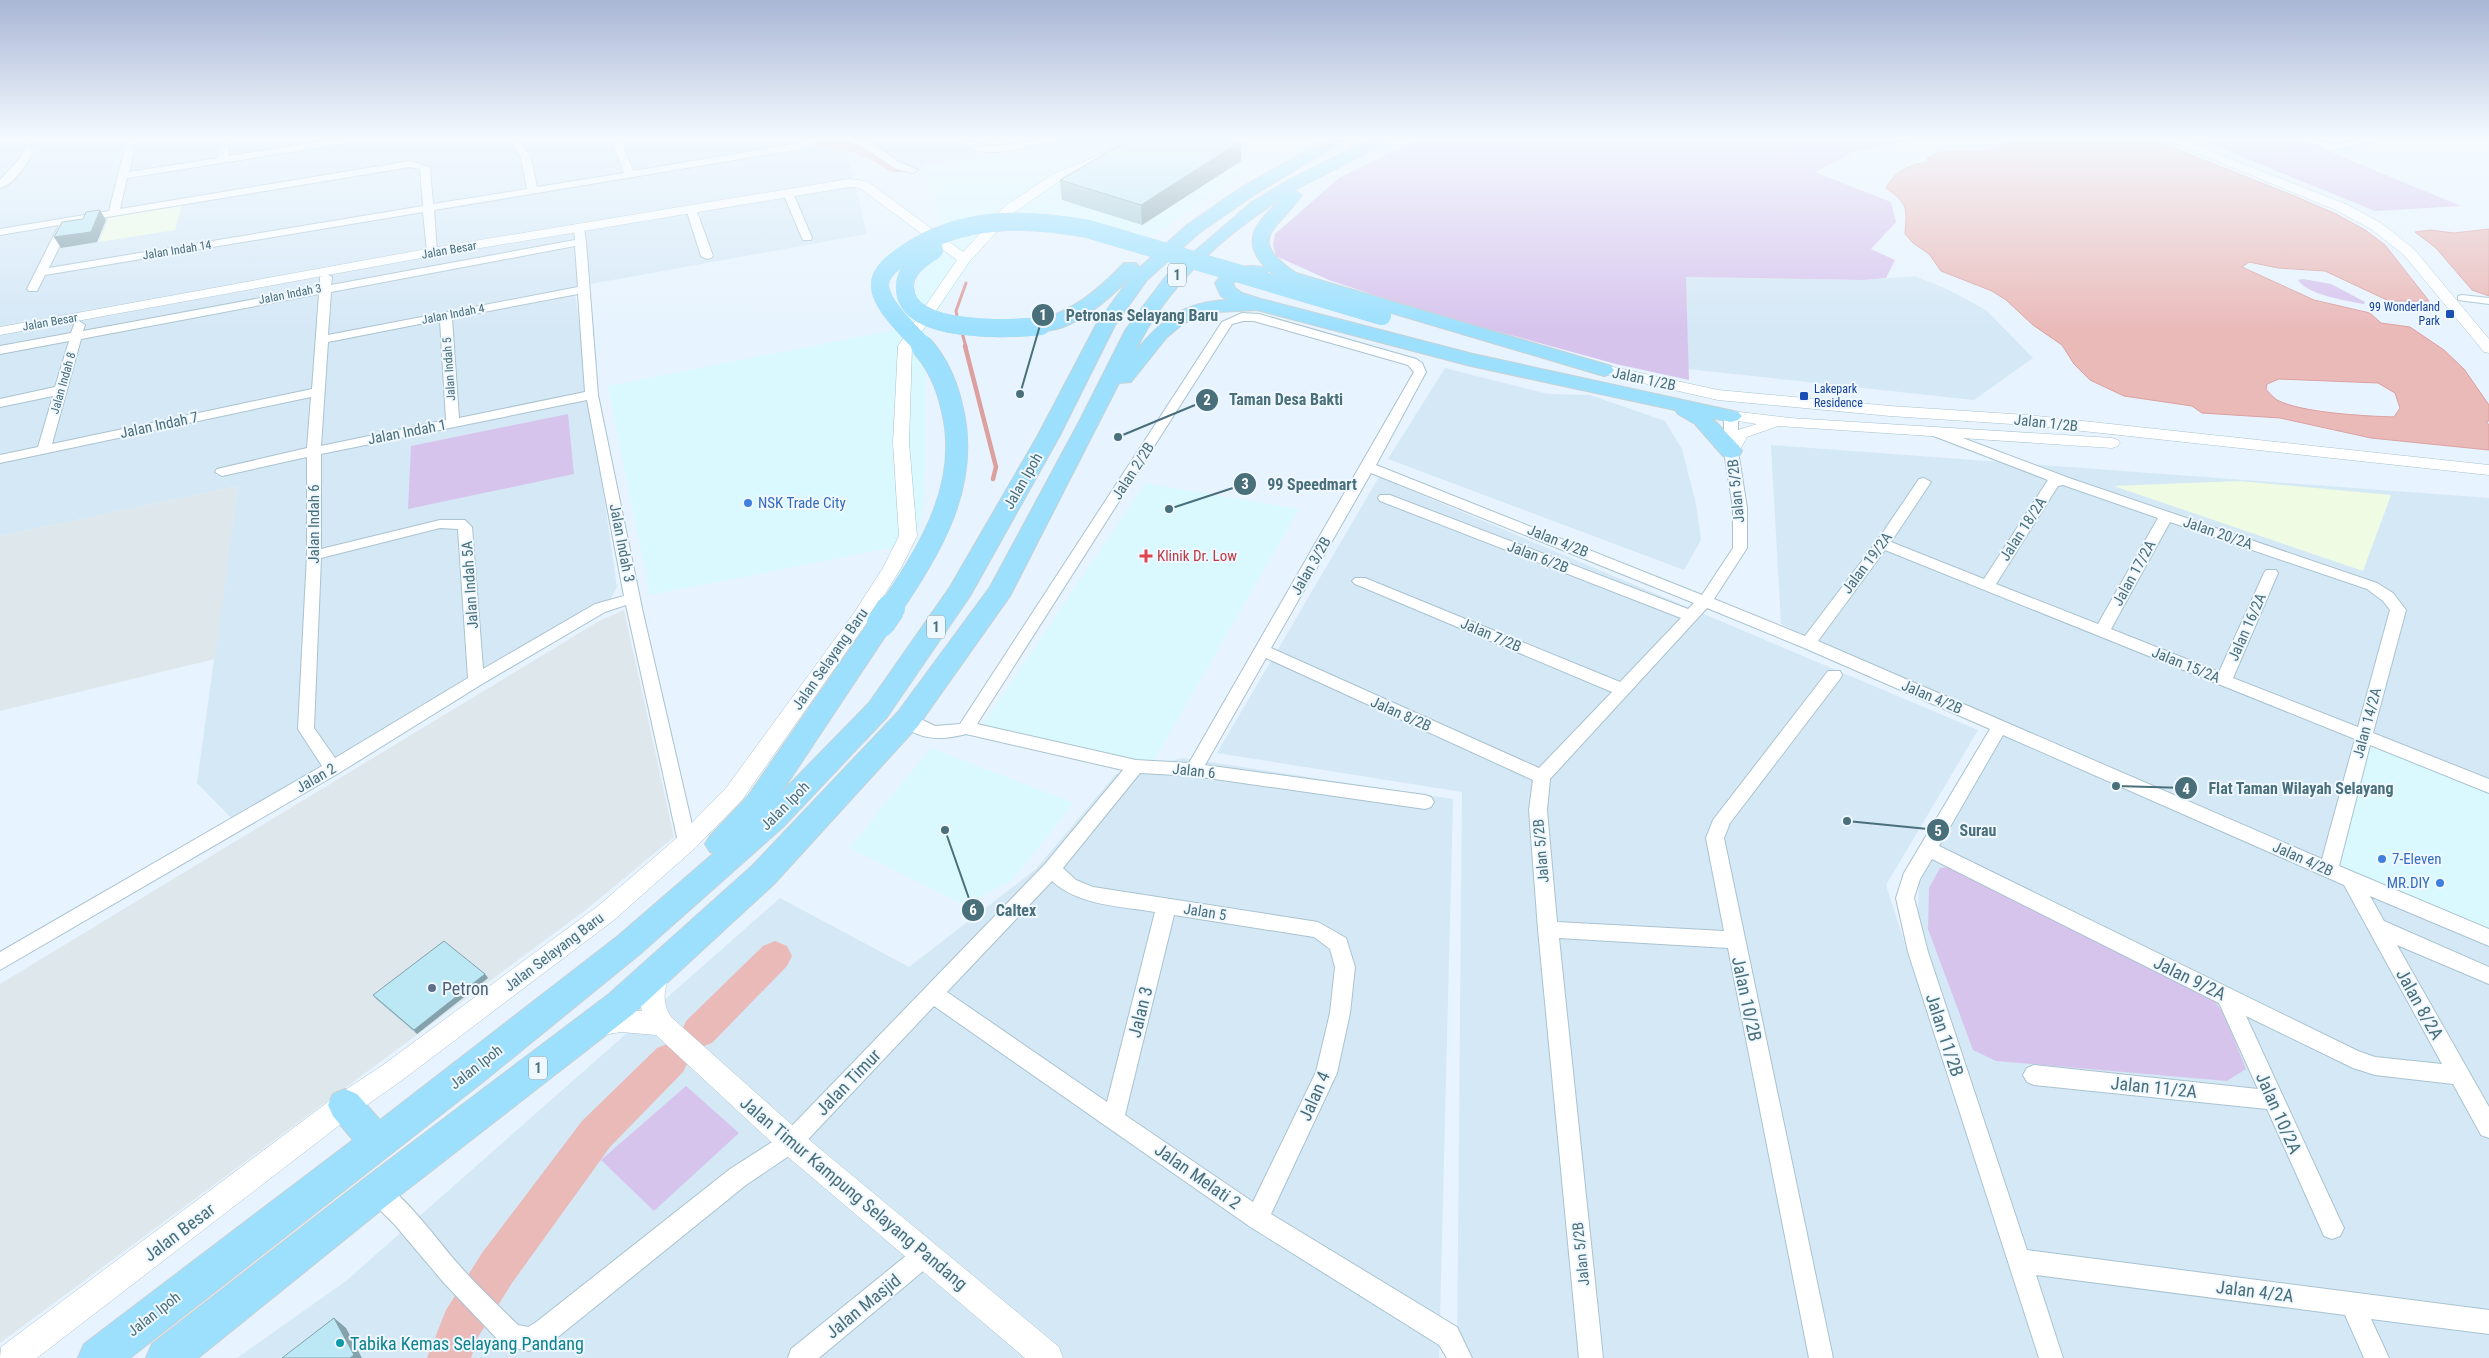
<svg xmlns="http://www.w3.org/2000/svg" width="2489" height="1358" font-family="'Roboto Condensed',sans-serif">
  <rect width="100%" height="100%" fill="#e7f3fe"/>
  <g fill="#d5e8f6">
    <path d="M0,140H799L846,149L867,234L574,287L617,587L604,612L243,830L197,783L238,486L0,536Z"/>
    <path d="M831,140H965L976,156L905,172L860,145Z"/>
    <path d="M1915,276L1949,290L1986,310L2033,358L1974,400L1688,369L1686,277L1863,280Z"/>
    <path d="M1445,368L1548,394L1590,395L1665,421L1682,449L1696,504L1701,540L1684,570L1388,459Z"/>
    <path d="M1771,445L2489,498V1358H2064L1917,927L1919,883L2000,727L1781,624Z"/>
    <path d="M1379,477L1978,730L1886,885L2038,1358H1457L1462,792L1217,753Z"/>
    <path d="M1183,758L1453,799L1439,1358H237L346,1281L780,898L909,967L1036,869L1116,774Z"/>
  </g>
  <g fill="#daf9ff">
    <path d="M1008,140H1208L1255,164L1148,239L1017,215L982,247L926,330L924,503L916,543L650,595L608,386L895,330L944,229L922,165L1016,152Z"/>
    <path d="M2301,140H2382L2349,146L2360,151L2338,155Z"/>
    <path d="M1145,483L1299,509L1153,762L1114,767L975,736Z"/>
    <path d="M2371,743L2489,790V933L2336,870Z"/>
    <path d="M931,748L1074,803L1011,881L964,905L849,848Z"/>
  </g>
  <g fill="#dee8ec">
    <path d="M238,486L215,659L0,711V536Z"/>
    <path d="M624,610L674,837L587,909L0,1343V984L599,621Z"/>
  </g>
  <g fill="#effbe3">
    <path d="M182,205L175,230L99,242L109,217Z"/>
    <path d="M2239,481L2391,495L2363,571L2114,486Z"/>
  </g>
  <g fill="#d7c4ed">
    <path d="M1416,140H1913L1854,152L1815,172L1891,202L1896,222L1871,249L1895,260L1886,278L1863,280L1686,277L1689,380L1616,364L1419,310L1329,280L1276,256L1273,245L1275,234L1339,178Z"/>
    <path d="M2201,140H2301L2461,206L2375,211Z"/>
    <path d="M2303,279L2331,284L2365,302L2364,304C2348,301 2307,295 2298,280Z"/>
    <path d="M568,414L574,474L408,509L411,446Z"/>
    <path d="M1951,867L2213,999L2224,1014L2246,1069L2227,1081L1996,1061L1973,1050L1928,929L1929,888L1940,868Z"/>
    <path d="M686,1086L739,1133L654,1211L601,1160Z"/>
  </g>
  <g fill="#eabab9" stroke="#dca09f" fill-rule="evenodd">
    <path d="M2010,140H2153L2292,195L2336,214L2365,230L2385,245L2429,301H2389L2325,271L2278,268L2249,262L2242,267L2314,300L2370,313L2381,323L2410,327L2444,350L2464,369L2489,405V421H2486L2489,425V450L2371,438L2280,418L2202,413L2192,406L2124,396L2090,380L2074,364L2062,345L2033,325L2006,300L1992,291L1941,271L1929,254L1913,243L1905,234C1907,207 1908,204 1886,188C1895,171 1909,164 1929,162L1927,159C1943,146 1964,153 1984,151C1994,149 2001,145 2010,140ZM2279,379L2378,383L2395,393L2400,408L2394,417C2365,416 2302,413 2277,400C2273,397 2269,393 2266,389L2267,384Z"/>
    <path d="M2489,229V296L2472,290L2436,248L2415,232L2430,230L2454,233Z"/>
  </g>
  <g fill="none" stroke-linecap="round" stroke-linejoin="round">
    <g stroke="#dca09f" stroke-width="3">
      <path d="M958,321L956,311L966,283"/>
      <path d="M961,329L966,347"/>
    </g>
    <path stroke="#dca09f" stroke-width="4.5" d="M965,346L996,467L993,479"/>
    <g fill="#eabab9" fill-rule="evenodd">
      <path d="M805,140C834,139 886,141 905,168L902,172C889,175 881,165 870,159C850,150 829,149 808,144Z"/>
      <path d="M775,941L787,946L792,956L787,966L712,1043L699,1048L686,1043L681,1032L686,1021L763,946Z"/>
      <path d="M670,1043L683,1048L689,1060L683,1072L610,1147L512,1283L478,1337L471,1358H427L446,1310L482,1253L582,1121L657,1048Z"/>
    </g>
    <g stroke="#a9c3cf" stroke-width="2">
      <g id="minor">
        <path d="M29,140H39C32,156 18,183 0,188V180L20,158Z"/>
        <path d="M127,140H137L129,172L218,158L220,140H230L228,156L330,140H352L347,143L127,178L120,209L410,161L430,167L433,204L527,189L521,158L513,145L518,142L521,143L531,158L537,187L624,173L613,144L618,141L623,144L633,171L800,143L808,140H821L802,149L434,210L437,252L432,255L427,252L423,212L45,275L37,291H29L27,289L59,225L0,235V229L109,211ZM410,167L420,169L423,206L49,268L71,223Z"/>
        <path d="M840,140H878L872,143L897,161L918,170L913,173L896,169L860,145Z"/>
        <path d="M960,140C973,140 982,146 995,146C1015,145 1033,139 1052,140C1047,144 1040,144 1033,146C1011,151 978,159 960,140Z"/>
        <path d="M2304,140H2318L2332,145L2358,140H2378L2331,151Z"/>
        <path d="M788,190L793,193L812,238L811,240H803L802,238L783,193Z"/>
        <path d="M691,206L696,209L713,256L711,258L707,259L701,256L686,209Z"/>
        <path d="M579,225L584,228L586,242L598,395L643,613L696,842L693,847L687,849L681,847L678,842L626,605L605,612L482,684L339,773L0,970V952L322,766L298,729L307,555V457L222,476L215,472L217,469L307,448L311,397L0,463V455L38,447L53,396L0,407V399L55,387L69,341L0,354V346L71,333L75,322L79,321L85,325L83,331L320,287V277L326,274L332,277L331,285L575,240L574,228ZM575,246L578,287L328,335L331,292ZM319,294L312,389L52,444L81,339ZM578,294L585,392L459,418L452,318ZM440,320L446,420L321,446L328,342ZM587,400L624,596L595,604L483,669L472,527L465,520H440L321,549V454ZM440,528L458,529L468,678L335,758L314,728L321,558Z"/>
        <path d="M2462,295L2489,298V304L2458,300V296Z"/>
        <path d="M1242,313L1259,314L1416,359L1422,363L1426,372L1376,465L1702,595L1733,548V508L1724,451V416L1731,412L1736,413L1738,416V451L1747,508V548L1714,599L1805,636L1877,541L1919,479L1924,478L1931,482L1891,542L1984,579L2048,480L1931,435L1929,432L1936,428L2069,478L2377,583L2393,593L2406,610L2373,733L2489,779V793L2370,745L2339,866L2489,929V946L2370,896L2384,921L2489,967V984L2397,945L2489,1107V1138L2481,1135L2453,1084L2375,1075L2353,1068L2246,1016L2340,1220L2344,1228L2340,1236L2332,1239L2324,1236L2267,1109L2034,1085L2027,1082L2023,1075L2027,1068L2034,1065L2258,1089L2219,1003L1932,859L1920,879L1914,898L1928,952L2027,1250L2489,1310V1334L2371,1319L2389,1358H2364L2345,1315L2036,1275L2063,1358H2039L1908,952L1896,898L1904,873L1990,729L1802,647L1707,608L1550,779L1547,810L1557,922L1724,931L1706,838L1713,820L1828,671H1840L1842,675L1840,679L1730,823L1724,838L1833,1358H1809L1728,948L1559,938L1603,1358H1579L1538,929L1529,810L1533,780L1266,658L1205,765L1425,795L1431,797L1434,802L1431,807L1425,809L1194,776L1140,773L1063,868L1076,880L1093,887L1318,922L1346,938L1355,967L1350,1013L1337,1073L1271,1214L1457,1327L1472,1358H1447L1439,1345L1249,1226L934,1006L799,1149L746,1185L553,1341L529,1351L503,1345L444,1283L395,1225L369,1199L366,1191L369,1183L377,1180C403,1191 439,1243 459,1265C477,1286 498,1305 518,1325L528,1327L535,1323L730,1169L783,1135L1045,864L1123,770L966,734C945,740 913,742 900,719L902,715L908,713L935,726L960,724L1222,322ZM1243,321H1254L1408,365L1414,372L1189,763L1136,760L977,724L1232,324ZM1371,473L1694,603L1688,609L1390,495H1380L1378,498L1380,501L1681,618L1620,682L1365,578H1355L1352,581L1355,584L1612,692L1539,768L1271,648ZM2063,485L2158,518L2098,624L1996,584L2058,486ZM2170,522L2367,589L2383,601L2390,610L2358,727L2233,678L2278,573L2276,570H2266L2264,573L2219,672L2111,629ZM1885,550L2355,739L2322,859L1818,641ZM2003,735L2344,885L2442,1064L2375,1057L2358,1051L1939,846ZM1052,881C1079,906 1121,906 1155,912L1107,1102L947,992ZM1174,915L1314,937L1330,949L1335,967L1330,1013L1316,1072L1253,1202L1125,1115Z"/>
        <path d="M926,1242L934,1246L938,1254L934,1262L819,1358H788L791,1349L918,1246Z"/>
      </g>
    </g>
    <g stroke="#a9c3cf" stroke-width="1">
      <g id="tertiary">
        <path d="M1137,140H1153L1061,180L1015,212L969,262L912,346L909,443L917,536L901,568L868,621L742,800L695,848L614,920L401,1081L354,1114L37,1358H0L1,1347L336,1096L383,1065L598,906L679,836L726,788L854,613L883,568L899,536L893,443L898,346L957,260L860,188L849,187L432,256L0,335V327L432,248L849,179L867,181L963,252L1005,206L1053,174Z"/>
        <path d="M2166,140H2182L2348,205L2381,223L2414,249L2489,339V353L2484,352L2404,255L2371,229L2338,211Z"/>
        <path d="M1604,365L1718,390L1890,406L2027,415L2489,465V475L2027,425L1890,416L1718,400L1599,373L1596,370L1599,367Z"/>
        <path d="M1731,411L1790,418L2112,438L2118,440L2120,443L2118,446L2112,448L1778,426L1747,437L1737,455H1725L1723,451L1735,431L1757,424L1725,419L1723,416Z"/>
        <path d="M659,962L668,965L671,972C664,988 661,1002 671,1017L801,1133L1059,1347L1063,1358H1025L781,1151L656,1035L621,1032L597,1036L588,1033L584,1025L588,1017L613,1011H642C637,994 643,980 650,965Z"/>
      </g>
    </g>
    <g stroke="#c5d1d4" stroke-width="2">
      <g id="trunk">
        <path d="M1326,140H1345L1254,195L1199,233L1147,280L1115,325L1059,437L970,596L887,717L783,827L640,954L484,1081L130,1358H78L84,1344L353,1140L333,1116L328,1105L333,1094L345,1089L357,1094L380,1120L618,936L714,853L710,852L705,844L710,836L748,796L872,617L881,615L890,617L894,623L781,793L869,703L950,587L1037,437L1096,325L1132,275C1112,297 1067,338 1034,330L1031,326L1034,322C1074,310 1095,293 1124,263H1136L1139,267L1137,270L1187,225L1242,187Z"/>
        <path d="M1369,140H1389L1386,143L1294,190L1302,195C1278,230 1244,238 1296,273L1611,366L1614,370L1611,374L1604,376L1597,374L1284,281L1268,270L1266,276L1242,278L1233,283L1235,288L1242,293L1261,299L1473,354L1738,412L1742,416L1738,420L1731,422L1712,418L1739,446L1742,451L1739,456L1731,458L1723,456L1695,424L1678,414L1675,410L1471,366L1257,310L1217,312L1184,323L1167,337L1131,382L1119,383L1010,596L918,726L774,884L633,1014L390,1203L198,1358H146L152,1344L364,1179L609,994L752,866L898,712L990,587L1079,422L1126,329L1166,276L1252,202L1285,182ZM1281,199C1259,221 1238,239 1266,268C1248,263 1226,267 1215,283L1221,296L1227,300C1183,302 1161,320 1135,352C1165,288 1222,236 1281,199Z"/>
      </g>
    </g>
    <use href="#minor" fill="#fff" fill-rule="evenodd"/>
    <use href="#tertiary" fill="#fff" fill-rule="evenodd"/>
    <use href="#trunk" fill="#9ce0fe" fill-rule="evenodd"/>
    <g stroke="#c5d1d4" stroke-width="18" stroke-linecap="butt">
      <g id="trunk-bridge-far2">
        <path d="M934,250C921,258 904,270 905,288C906,335 1011,329 1041,326"/>
        <path d="M924,347C911,333 881,306 880,286C879,272 895,261 905,254C960,216 1024,217 1088,229L1382,316"/>
      </g>
    </g>
    <g stroke="#c5d1d4" stroke-width="23" stroke-linecap="butt">
      <path id="trunk-bridge-far1" d="M890,609C931,548 971,484 952,408C947,385 938,364 922,346"/>
    </g>
    <g stroke="#c5d1d4" stroke-width="29" stroke-linecap="butt">
      <path id="trunk-bridge" d="M881,623L891,608"/>
    </g>
    <use href="#trunk-bridge-far2" stroke="#9ce0fe" stroke-width="18"/>
    <use href="#trunk-bridge-far1" stroke="#9ce0fe" stroke-width="22"/>
    <use href="#trunk-bridge" stroke="#9ce0fe" stroke-width="28"/>
  </g>
  <g fill="#a2c7d3">
    <path d="M1241,141V161L1142,225L1062,200L1060,180Z"/>
    <path d="M485,974L488,978L417,1034L376,999L373,995Z"/>
  </g>
  <g fill="#84a2ac">
    <path d="M1241,141V161L1142,225L1141,205Z"/>
    <path d="M100,210L106,220L97,242L61,248L54,237Z"/>
    <path d="M485,974L488,978L417,1034L414,1030Z"/>
    <path d="M334,1318L346,1328L362,1358H350Z"/>
  </g>
  <g fill="#bce7f5" stroke="#84a2ac">
    <path d="M1129,140H1235L1241,141L1141,205L1060,180Z"/>
    <path d="M100,210L91,232L54,237L62,222L83,219L86,212Z"/>
    <path d="M444,941L485,974L414,1030L373,995Z"/>
    <path d="M334,1318L354,1355L350,1358H282Z"/>
  </g>
  <linearGradient id="sky" x2="0" y2="1"><stop stop-color="#a9b6d5"/><stop offset="0.42" stop-color="#f4faff"/><stop offset="1" stop-color="#f4faff" stop-opacity="0"/></linearGradient>
  <rect width="2489" height="330" fill="url(#sky)"/>
  <g fill="#1a4fb4" stroke="#eff7ff" stroke-width="2">
    <rect x="2445" y="309" width="10" height="10" rx="2.5"/>
    <rect x="1799" y="391" width="10" height="10" rx="2.5"/>
  </g>
  <g fill="#3f7fe0" stroke="#eff7ff" stroke-width="2">
    <circle cx="748" cy="503" r="5"/>
    <circle cx="2382" cy="859" r="5"/>
    <circle cx="2440" cy="883" r="5"/>
  </g>
  <path fill="#e0444e" stroke="#eff7ff" stroke-width="2" d="M1143.5 548.5h5v5h5v5h-5v5h-5v-5h-5v-5h5z"/>
  <circle fill="#5c6f8a" stroke="#eff7ff" stroke-width="2" cx="432" cy="988" r="5"/>
  <circle fill="#0f9aa8" stroke="#eff7ff" stroke-width="2" cx="340" cy="1343" r="5"/>
  <g text-anchor="middle" dominant-baseline="central" stroke-width="4" stroke-linejoin="round" paint-order="stroke">
    <g font-size="12" fill="#496f7a" stroke="#eff7ff">
      <text transform="translate(177 250) rotate(-9)">Jalan Indah 14</text>
      <text transform="translate(449 250) rotate(-10)">Jalan Besar</text>
      <text transform="translate(290 294) rotate(-11)">Jalan Indah 3</text>
      <text transform="translate(453 314) rotate(-11)">Jalan Indah 4</text>
      <text transform="translate(50 322) rotate(-10)">Jalan Besar</text>
      <text transform="translate(449 369) rotate(-94)">Jalan Indah 5</text>
      <text transform="translate(63 383) rotate(-74)">Jalan Indah 8</text>
    </g>
    <g font-size="12" fill="#164399" stroke="#eff7ff" text-anchor="end">
      <text x="2440" y="307">99 Wonderland<tspan x="2440" dy="14">Park</tspan></text>
      <text x="1814" y="389" text-anchor="start">Lakepark<tspan x="1814" dy="14">Residence</tspan></text>
    </g>
    <g fill="#eff7ff" stroke="#7b98a2" stroke-width="1">
      <rect x="1168" y="263.5" width="18" height="23" rx="4"/>
      <rect x="927" y="615.5" width="18" height="23" rx="4"/>
      <rect x="529" y="1056.5" width="18" height="23" rx="4"/>
    </g>
    <g font-size="14" font-weight="bold" fill="#496f7a">
      <text x="1177" y="275">1</text>
      <text x="936" y="627">1</text>
      <text x="538" y="1068">1</text>
    </g>
    <g font-size="15" fill="#496f7a" stroke="#eff7ff">
      <text transform="translate(1644 379) rotate(12)">Jalan 1/2B</text>
      <text transform="translate(2046 423) rotate(6)">Jalan 1/2B</text>
      <text transform="translate(159 425) rotate(-12)">Jalan Indah 7</text>
      <text transform="translate(407 432) rotate(-11)">Jalan Indah 1</text>
      <text transform="translate(1133 471) rotate(-57)">Jalan 2/2B</text>
      <text transform="translate(1023 481) rotate(-60)">Jalan Ipoh</text>
      <text transform="translate(1736 491) rotate(-96)">Jalan 5/2B</text>
      <text transform="translate(314 524) rotate(-90)">Jalan Indah 6</text>
      <text transform="translate(2023 529) rotate(-57)">Jalan 18/2A</text>
      <text transform="translate(2218 533) rotate(19)">Jalan 20/2A</text>
      <text transform="translate(1558 541) rotate(22)">Jalan 4/2B</text>
      <text transform="translate(622 543) rotate(79)">Jalan Indah 3</text>
      <text transform="translate(1538 557) rotate(21)">Jalan 6/2B</text>
      <text transform="translate(1867 563) rotate(-53)">Jalan 19/2A</text>
      <text transform="translate(1311 566) rotate(-60)">Jalan 3/2B</text>
      <text transform="translate(2134 573) rotate(-61)">Jalan 17/2A</text>
      <text transform="translate(470 585) rotate(-94)">Jalan Indah 5A</text>
      <text transform="translate(2247 627) rotate(-66)">Jalan 16/2A</text>
      <text transform="translate(1491 635) rotate(23)">Jalan 7/2B</text>
      <text transform="translate(830 659) rotate(-55)">Jalan Selayang Baru</text>
      <text transform="translate(2186 665) rotate(22)">Jalan 15/2A</text>
      <text transform="translate(1932 697) rotate(23)">Jalan 4/2B</text>
      <text transform="translate(1401 714) rotate(24)">Jalan 8/2B</text>
      <text transform="translate(2367 723) rotate(-75)">Jalan 14/2A</text>
      <text transform="translate(1194 771) rotate(6)">Jalan 6</text>
      <text transform="translate(316 778) rotate(-30)">Jalan 2</text>
      <text transform="translate(785 806) rotate(-45)">Jalan Ipoh</text>
      <text transform="translate(1541 851) rotate(-95)">Jalan 5/2B</text>
      <text transform="translate(2303 859) rotate(24)">Jalan 4/2B</text>
      <text transform="translate(1205 912) rotate(9)">Jalan 5</text>
      <text transform="translate(554 952) rotate(-37)">Jalan Selayang Baru</text>
      <text transform="translate(476 1067) rotate(-38)">Jalan Ipoh</text>
      <text transform="translate(1581 1254) rotate(-96)">Jalan 5/2B</text>
      <text transform="translate(154 1314) rotate(-38)">Jalan Ipoh</text>
    </g>
    <g font-size="15" fill="#366cbe" stroke="#eff7ff" text-anchor="start">
      <text x="758" y="503">NSK Trade City</text>
      <text x="2392" y="859">7-Eleven</text>
      <text x="2430" y="883" text-anchor="end">MR.DIY</text>
    </g>
    <g font-size="15" fill="#be3a42" stroke="#eff7ff" text-anchor="start">
      <text x="1157" y="556">Klinik Dr. Low</text>
    </g>
    <g font-size="18" fill="#496f7a" stroke="#eff7ff">
      <text transform="translate(2190 978) rotate(26)">Jalan 9/2A</text>
      <text transform="translate(1747 999) rotate(78)">Jalan 10/2B</text>
      <text transform="translate(2420 1004) rotate(61)">Jalan 8/2A</text>
      <text transform="translate(1140 1012) rotate(-76)">Jalan 3</text>
      <text transform="translate(1945 1035) rotate(72)">Jalan 11/2B</text>
      <text transform="translate(848 1082) rotate(-46)">Jalan Timur</text>
      <text transform="translate(2154 1087) rotate(6)">Jalan 11/2A</text>
      <text transform="translate(1314 1096) rotate(-66)">Jalan 4</text>
      <text transform="translate(2279 1113) rotate(66)">Jalan 10/2A</text>
      <text transform="translate(1198 1176) rotate(35)">Jalan Melati 2</text>
      <text transform="translate(854 1193) rotate(40)">Jalan Timur Kampung Selayang Pandang</text>
      <text transform="translate(179 1232) rotate(-37)">Jalan Besar</text>
      <text transform="translate(2255 1291) rotate(7)">Jalan 4/2A</text>
      <text transform="translate(863 1306) rotate(-39)">Jalan Masjid</text>
    </g>
    <g font-size="18" fill="#4e5e75" stroke="#eff7ff" text-anchor="start">
      <text x="442" y="988">Petron</text>
    </g>
    <g font-size="18" fill="#0d838f" stroke="#eff7ff" text-anchor="start">
      <text x="350" y="1343">Tabika Kemas Selayang Pandang</text>
    </g>
  </g>
  <path fill="none" stroke="#496f7a" stroke-width="2" d="M1020 394L1043 315M1118 437L1207 400M1169 509L1245 484M2116 786L2186 788M1847 821L1938 830M945 830L973 910"/>
  <g fill="#496f7a" stroke="#eff7ff" stroke-width="2">
    <circle cx="1020" cy="394" r="5"/>
    <circle cx="1118" cy="437" r="5"/>
    <circle cx="1169" cy="509" r="5"/>
    <circle cx="2116" cy="786" r="5"/>
    <circle cx="1847" cy="821" r="5"/>
    <circle cx="945" cy="830" r="5"/>
    <circle cx="1043" cy="315" r="12"/>
    <circle cx="1207" cy="400" r="12"/>
    <circle cx="1245" cy="484" r="12"/>
    <circle cx="2186" cy="788" r="12"/>
    <circle cx="1938" cy="830" r="12"/>
    <circle cx="973" cy="910" r="12"/>
  </g>
  <g font-size="15" text-anchor="middle" font-weight="bold" fill="#fff">
    <text x="1043" y="320">1</text>
    <text x="1207" y="405">2</text>
    <text x="1245" y="489">3</text>
    <text x="2186" y="794">4</text>
    <text x="1938" y="836">5</text>
    <text x="973" y="915">6</text>
  </g>
  <g font-size="16" text-anchor="middle" font-weight="bold" fill="#496f7a" stroke="#eff7ff" stroke-width="4" stroke-linejoin="round" paint-order="stroke">
    <text x="1142" y="321">Petronas Selayang Baru</text>
    <text x="1286" y="405">Taman Desa Bakti</text>
    <text x="1312" y="490">99 Speedmart</text>
    <text x="2301" y="794">Flat Taman Wilayah Selayang</text>
    <text x="1978" y="836">Surau</text>
    <text x="1016" y="916">Caltex</text>
  </g>
</svg>
